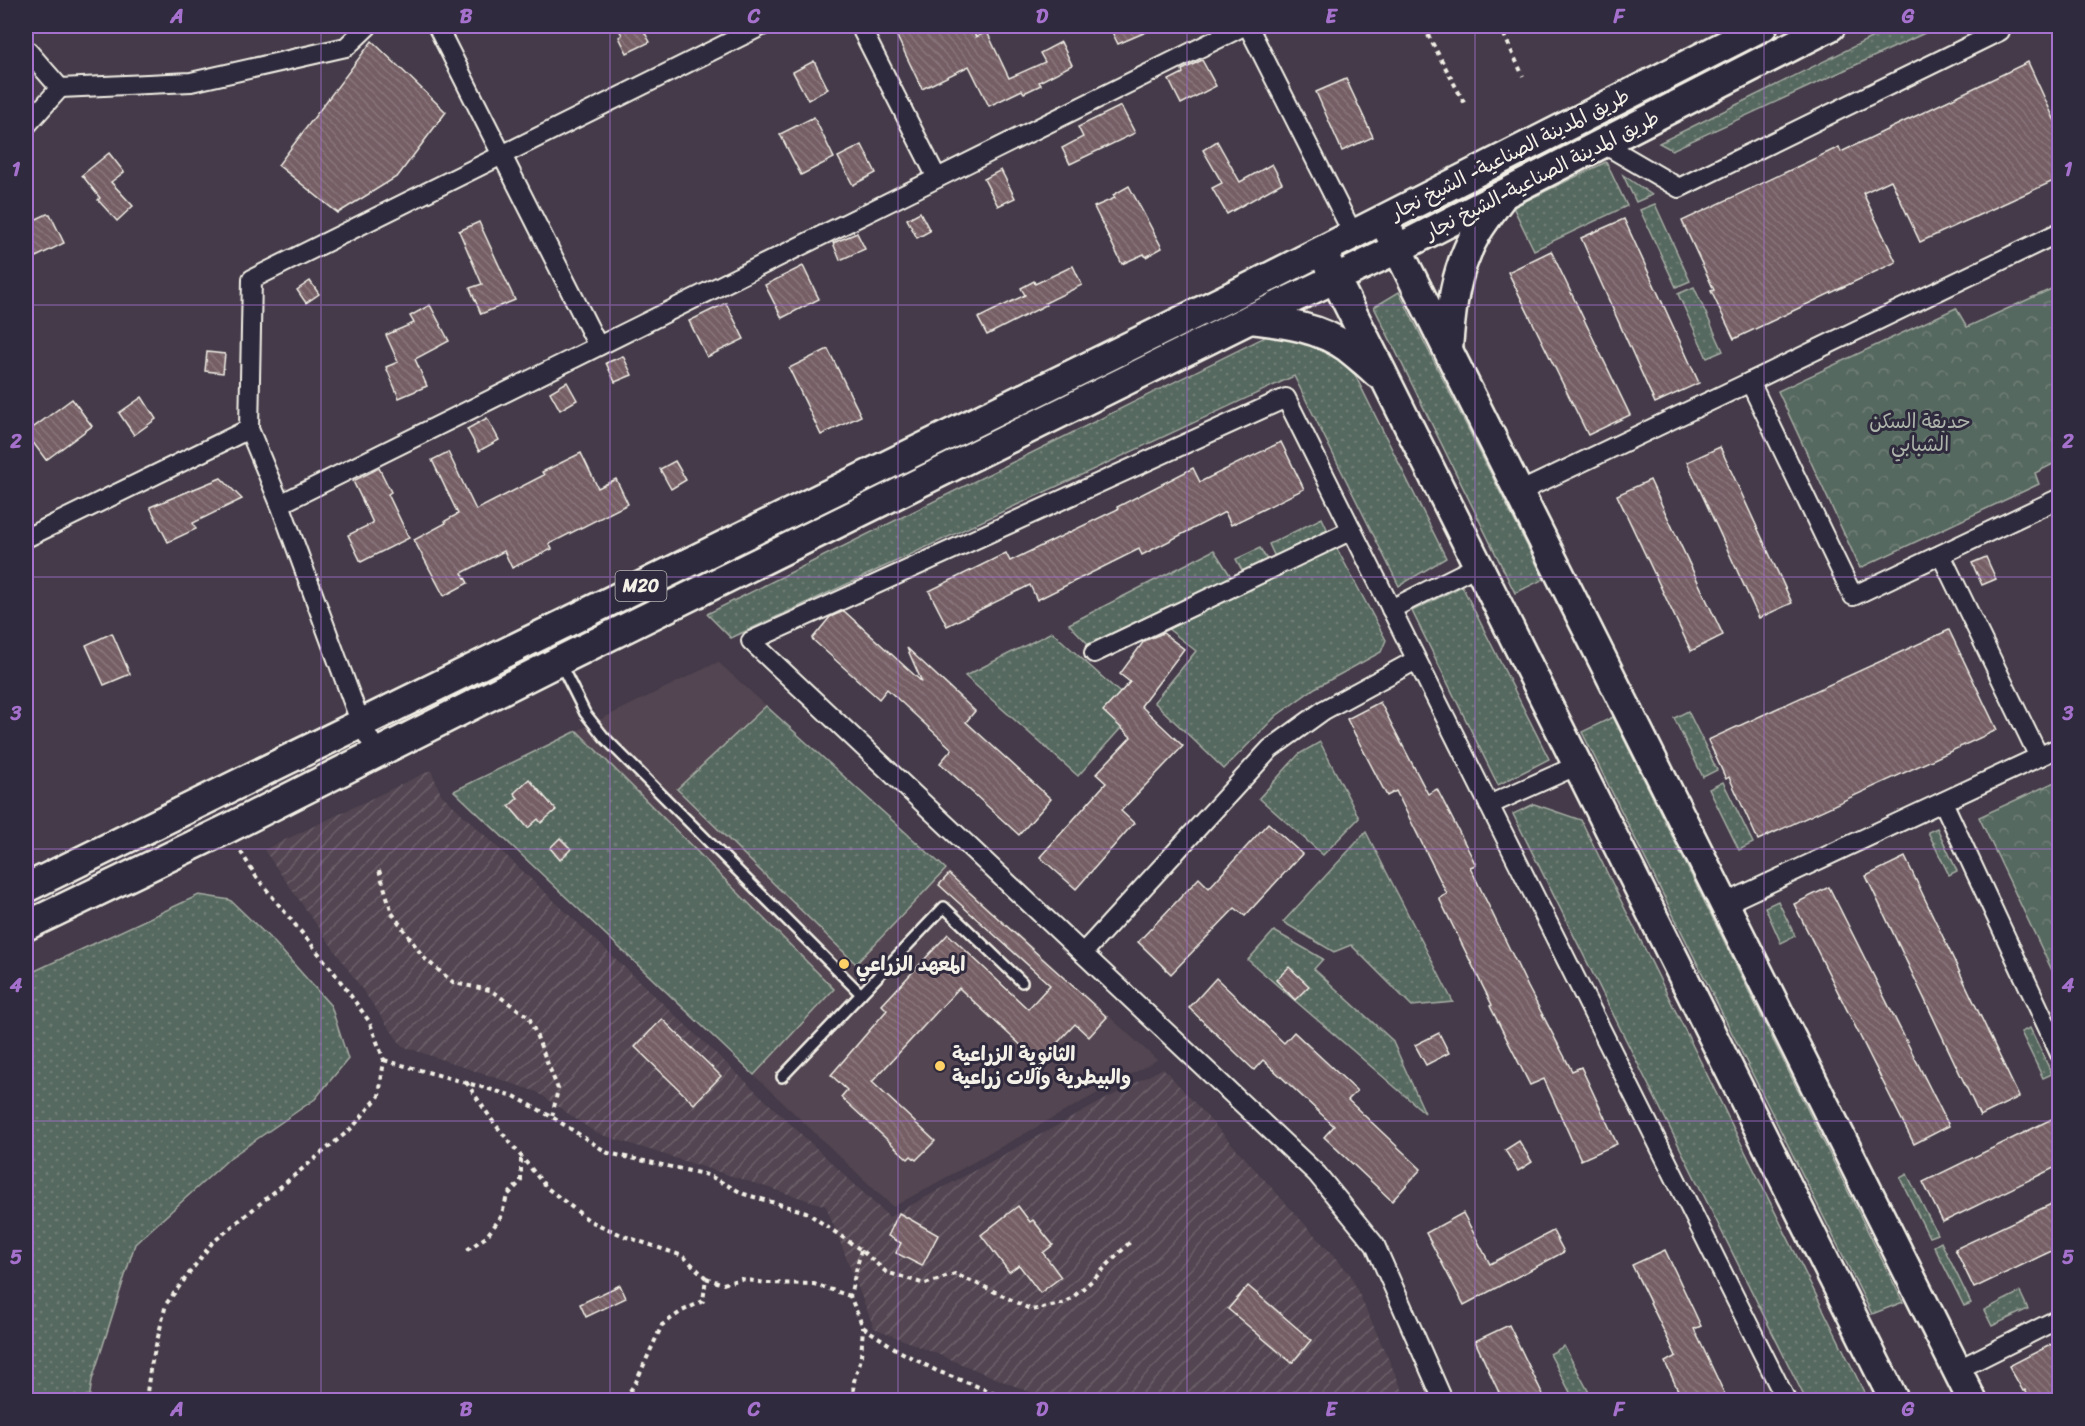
<svg xmlns="http://www.w3.org/2000/svg" width="2085" height="1426" font-family="Sriracha,'Playpen Sans Arabic',sans-serif">
  <defs>
    <pattern id="industrial-furrows" width="10" height="10" patternUnits="userSpaceOnUse" patternTransform="scale(1.5)"><rect width="10" height="10" fill="#534551"/><path d="M-1 1l2-2M0 10L10 0M9 11l2-2" fill="none" stroke="#6c606a"/></pattern>
    <pattern id="grass-dots" width="8" height="8" patternUnits="userSpaceOnUse" patternTransform="scale(1.5)"><rect width="8" height="8" fill="#576960"/><path d="M2 2h.1M6 6h.1" fill="none" stroke="#707f77" stroke-width="1.8" stroke-linecap="round"/></pattern>
    <pattern id="park-crowns" width="20" height="18" patternUnits="userSpaceOnUse" patternTransform="scale(1.5)"><rect width="20" height="18" fill="#576960"/><path d="M2 6a3 3 0 1 1 6 0M12 15a3 3 0 1 1 6 0" fill="none" stroke="#707f77"/></pattern>
    <pattern id="building-back-hatch" width="6" height="6" patternUnits="userSpaceOnUse" patternTransform="scale(1.5)"><rect width="6" height="6" fill="#755e65"/><path d="M-1 5l2 2M0 0l6 6M5-1l2 2" fill="none" stroke="#89767b"/></pattern>
  </defs>
  <rect width="100%" height="100%" fill="#443a49"/>
  <filter id="ink" filterUnits="userSpaceOnUse"><feTurbulence type="fractalNoise" baseFrequency=".0167" numOctaves="2"/><feDisplacementMap in="SourceGraphic" scale="12" xChannelSelector="R" yChannelSelector="G"/><feConvolveMatrix kernelMatrix="1 2 1 2 8 2 1 2 1" color-interpolation-filters="sRGB"/></filter>
  <g filter="url(#ink)">
    <path fill="#534551" d="M718,662L1157,1060L893,1207L454,791Z"/>
    <path fill="url(#industrial-furrows)" d="M431,770L441,794L889,1217L1163,1068L1350,1274L1407,1400H1049L874,1328L826,1206L596,1133L537,1092L402,1046L264,850Z"/>
    <g fill="url(#grass-dots)" stroke="#a6ada4" stroke-width="1.5">
      <path d="M1895,26H1940L1672,150L1659,143Z"/>
      <path d="M1606,162L1627,206L1534,250L1513,207Z"/>
      <path d="M1623,175L1652,195L1636,202Z"/>
      <path d="M1655,204L1690,281L1676,287L1640,210Z"/>
      <path d="M1694,287L1723,351L1707,358L1678,294Z"/>
      <path d="M1399,292L1544,579L1515,593L1374,307Z"/>
      <path d="M1287,326L1321,342L1355,375L1446,558L1399,586L1294,376L731,638L707,614Z"/>
      <path d="M1322,518L1328,531L1275,557L1269,544Z"/>
      <path d="M1336,547L1386,640L1381,652L1315,688L1276,716L1224,769L1154,702L1196,651L1167,628Z"/>
      <path d="M1260,548L1267,560L1243,572L1236,559Z"/>
      <path d="M1214,550L1232,578L1092,648L1069,624Z"/>
      <path d="M1462,586L1549,759L1498,785L1412,611Z"/>
      <path d="M1052,632L1138,709L1078,776L965,676Z"/>
      <path d="M766,706L946,869L856,964L677,789Z"/>
      <path d="M1688,711L1717,770L1703,777L1674,718Z"/>
      <path d="M1613,717L1903,1302L1872,1314L1582,732Z"/>
      <path d="M577,731L834,989L754,1075L454,791Z"/>
      <path d="M1320,742L1359,818L1323,855L1259,798L1299,754Z"/>
      <path d="M1723,782L1753,843L1739,850L1709,789Z"/>
      <path d="M1534,804L1581,820L1868,1400H1806L1513,814Z"/>
      <path d="M1937,828L1957,871L1949,875L1928,832Z"/>
      <path d="M1366,832L1453,1002L1412,1006L1351,945L1334,952L1283,922Z"/>
      <path d="M199,895L230,900L275,943L331,1006L348,1059L315,1099L231,1157L135,1244L92,1380L89,1400H26V975Z"/>
      <path d="M1778,901L1795,936L1781,943L1765,907Z"/>
      <path d="M1274,931L1323,959L1314,969L1392,1040L1425,1113L1248,960Z"/>
      <path d="M2030,1028L2052,1074L2043,1078L2021,1032Z"/>
      <path d="M1907,1174L1937,1234L1929,1237L1900,1178Z"/>
      <path d="M1941,1242L1971,1303L1964,1306L1934,1246Z"/>
      <path d="M2020,1292L2028,1309L1992,1326L1984,1310Z"/>
      <path d="M1564,1346L1593,1400H1574L1550,1354Z"/>
    </g>
    <g fill="url(#park-crowns)" stroke="#a6ada4" stroke-width="1.5">
      <path d="M2058,286L2060,289L2059,461L2035,473L2039,484L1860,568L1778,391L1956,308L1967,327Z"/>
      <path d="M2059,780V985L1979,817Z"/>
    </g>
    <g fill="url(#building-back-hatch)" stroke="#f4f1e8" stroke-width="1.5">
      <path d="M617,26H641L650,42L627,53L619,37L622,35Z"/>
      <path d="M892,26H970L976,37L987,32L1009,78L1045,62L1040,53L1061,42L1072,65L1039,82L1041,85L1024,93L1022,90L989,106L969,66L922,89Z"/>
      <path d="M1109,26H1160L1118,44Z"/>
      <path d="M372,41L446,112L398,176L338,213L278,165Z"/>
      <path d="M1202,60L1216,86L1181,104L1169,80L1183,73L1182,70Z"/>
      <path d="M814,61L828,89L808,100L793,72Z"/>
      <path d="M2028,62L2060,132V178L1920,242L1891,180L1863,193L1896,262L1734,339L1711,291L1714,290L1682,221L1839,147L1841,152Z"/>
      <path d="M1346,79L1373,137L1342,151L1316,92Z"/>
      <path d="M1121,106L1135,133L1070,164L1062,148L1083,137L1078,127Z"/>
      <path d="M814,117L834,158L801,175L780,134Z"/>
      <path d="M1217,141L1240,182L1272,164L1282,183L1227,214L1212,188L1222,183L1203,150Z"/>
      <path d="M862,145L876,173L853,185L838,157Z"/>
      <path d="M109,153L124,172L111,182L133,206L117,221L98,200L100,198L82,175Z"/>
      <path d="M1001,170L1015,198L998,206L984,179Z"/>
      <path d="M1129,186L1162,248L1146,257L1144,254L1122,264L1094,207L1115,198L1113,195Z"/>
      <path d="M920,212L930,231L917,238L907,219Z"/>
      <path d="M47,214H50L64,243L34,258L26,241V224Z"/>
      <path d="M1624,219L1699,383L1655,403L1581,238Z"/>
      <path d="M479,222L515,300L481,314L470,288L482,284L459,231Z"/>
      <path d="M857,233L865,249L840,260L833,243Z"/>
      <path d="M1551,251L1630,415L1588,435L1508,272Z"/>
      <path d="M803,266L819,299L782,318L765,285Z"/>
      <path d="M1073,266L1082,285L1045,303L1046,305L987,335L978,318L1025,295L1021,288L1034,281L1035,284Z"/>
      <path d="M310,281L319,294L306,303L297,290Z"/>
      <path d="M726,303L744,339L707,357L689,321Z"/>
      <path d="M430,305L449,341L415,359L427,386L399,398L386,367L398,362L386,335L414,323L410,316Z"/>
      <path d="M828,349L861,416L821,435L789,368Z"/>
      <path d="M207,352L225,354L223,373L205,371Z"/>
      <path d="M623,356L632,375L615,382L606,363Z"/>
      <path d="M567,382L577,400L560,410L550,392Z"/>
      <path d="M142,397L156,419L134,435L119,413Z"/>
      <path d="M72,399L92,426L46,460L26,433Z"/>
      <path d="M487,418L499,440L479,451L467,429Z"/>
      <path d="M1281,442L1304,489L1231,525L1225,512L1142,555L1139,549L1037,600L1030,585L947,626L929,591L1006,553L1010,561L1118,509L1117,507L1193,468L1200,482Z"/>
      <path d="M1720,447L1792,603L1759,618L1687,462Z"/>
      <path d="M448,452L476,510L544,475L542,472L581,453L598,488L616,479L628,504L549,544L552,549L512,568L504,551L462,573L468,583L444,596L414,540L446,523L445,521L458,514L432,460Z"/>
      <path d="M675,461L686,480L671,489L660,469Z"/>
      <path d="M379,468L391,492L388,494L409,538L361,562L348,535L373,523L353,481Z"/>
      <path d="M221,478L242,499L193,523L196,529L168,542L150,507Z"/>
      <path d="M1650,480L1723,635L1691,651L1617,495Z"/>
      <path d="M1986,557L1996,579L1982,585L1972,563Z"/>
      <path d="M844,611L922,682L907,648L975,711L966,722L1051,799L1019,835L940,763L952,749L887,689L879,699L812,639L830,617Z"/>
      <path d="M1949,630L1997,730L1758,840L1729,777L1726,779L1708,740Z"/>
      <path d="M112,633L130,674L104,685L86,645Z"/>
      <path d="M1163,633L1184,649L1141,706L1183,746L1121,811L1134,823L1076,889L1040,857L1106,783L1096,774L1131,737L1103,711L1130,682L1120,674L1144,641Z"/>
      <path d="M1380,702L1428,794L1437,789L1476,865L1470,867L1528,987L1572,1071L1581,1067L1617,1144L1581,1160L1544,1079L1530,1085L1490,1006L1492,1005L1439,898L1447,894L1396,791L1387,796L1347,719Z"/>
      <path d="M529,779L556,810L541,823L538,819L528,828L509,806L518,798L514,793Z"/>
      <path d="M1268,823L1302,854L1245,916L1235,908L1171,974L1138,942L1199,878L1209,888Z"/>
      <path d="M560,838L571,849L560,860L550,848Z"/>
      <path d="M1905,857L2019,1097L1980,1116L1866,876Z"/>
      <path d="M949,874L1107,1017L1089,1037L1075,1024L1035,1067L1022,1055L1026,1050L959,988L872,1082L935,1141L916,1160L911,1156L908,1159L841,1097L847,1090L831,1075L887,1010L882,1005L948,934L1028,1009L1050,985L939,885Z"/>
      <path d="M1829,887L1949,1126L1914,1144L1794,904Z"/>
      <path d="M1289,967L1309,986L1295,1000L1276,980Z"/>
      <path d="M1216,978L1284,1043L1294,1032L1357,1091L1348,1100L1421,1169L1392,1201L1324,1137L1334,1126L1263,1060L1254,1070L1189,1008Z"/>
      <path d="M662,1019L721,1076L694,1104L635,1047Z"/>
      <path d="M1439,1033L1449,1053L1426,1065L1415,1045Z"/>
      <path d="M2060,1115V1165L1943,1222L1923,1182Z"/>
      <path d="M1519,1141L1532,1162L1518,1171L1505,1150Z"/>
      <path d="M2060,1200V1247L1974,1288L1955,1249Z"/>
      <path d="M1018,1206L1030,1222L1033,1220L1053,1245L1043,1253L1061,1277L1040,1293L1019,1265L1009,1272L981,1235Z"/>
      <path d="M899,1213L938,1235L922,1266L896,1253L901,1243L888,1236Z"/>
      <path d="M1463,1213L1490,1264L1553,1231L1564,1252L1464,1305L1426,1233Z"/>
      <path d="M1665,1250L1701,1326L1694,1329L1728,1401H1683L1665,1362L1676,1356L1632,1265Z"/>
      <path d="M620,1285L626,1298L586,1317L580,1304Z"/>
      <path d="M1248,1286L1311,1340L1292,1363L1228,1309Z"/>
      <path d="M1509,1325L1546,1401H1503L1475,1341Z"/>
      <path d="M2060,1340V1401H2031L2025,1390L2023,1391L2009,1366Z"/>
    </g>
    <g fill="none" stroke-linecap="round" stroke-linejoin="round">
      <g stroke="#f4f1e8" stroke-width="14">
        <g id="service">
          <path d="M561,665L585,713L604,737L861,994"/>
          <path d="M782,1077L944,907L1022,982"/>
        </g>
      </g>
      <g stroke="#f4f1e8" stroke-width="22">
        <g id="minor">
          <path d="M437,26L598,346"/>
          <path d="M860,26L937,178"/>
          <path d="M1248,26L1353,234"/>
          <path d="M26,49L60,88L26,126"/>
          <path d="M60,88L191,82L346,47L368,26"/>
          <path d="M1602,143L1679,188L2000,31"/>
          <path d="M1750,382L2060,232"/>
          <path d="M1519,492L1750,382L1853,596L2060,498"/>
          <path d="M280,504L1244,26"/>
          <path d="M26,538L249,429"/>
          <path d="M1941,555L2039,757"/>
          <path d="M1391,609L1479,565"/>
          <path d="M1094,653L1352,530"/>
          <path d="M377,752L361,724L280,504L249,429L252,279L762,26"/>
          <path d="M1943,802L2060,1054"/>
          <path d="M1489,805L1578,765"/>
          <path d="M1724,904L2060,747"/>
          <path d="M1083,953L1270,749L1324,710L1416,660"/>
          <path d="M1957,1370L2060,1318"/>
          <path d="M1443,1400L1375,1245L1317,1174L751,641L1286,398L1786,1400"/>
        </g>
      </g>
      <g stroke="#f4f1e8" stroke-width="33">
        <g id="primary">
          <path d="M1389,232L1972,1400"/>
          <path d="M1326,260L1894,1400"/>
          <path d="M1250,319C1284,323 1319,327 1348,348C1358,356 1368,364 1377,373"/>
          <path d="M1448,349C1451,308 1455,269 1477,232C1484,221 1493,209 1501,198"/>
          <path d="M26,888L1256,284L1763,26"/>
          <path d="M26,926L227,829L559,661L1250,319L1397,249L1831,26"/>
        </g>
      </g>
      <g stroke="#f4f1e8" stroke-width="4" stroke-dasharray="4.5 4.5" stroke-linecap="butt">
        <path d="M1500,26L1523,76"/>
        <path d="M1428,35L1465,104"/>
        <path d="M379,870L392,913L424,958L454,983L490,990L529,1017L558,1089L552,1117"/>
        <path d="M384,1060L514,1096L552,1117L608,1153L708,1175L744,1194L806,1212L861,1250L886,1272L925,1284L955,1274L989,1289L1032,1310L1066,1303L1094,1279L1130,1242"/>
        <path d="M466,1082L494,1123L547,1188L590,1221L624,1236L683,1256L706,1278L703,1301L682,1311L662,1325L636,1382L624,1400"/>
        <path d="M467,1250L486,1237L501,1217L507,1196L521,1181V1159"/>
        <path d="M861,1250L850,1296L863,1327L899,1351L937,1371L1013,1400"/>
        <path d="M706,1278L723,1284L741,1279L766,1283L814,1284L850,1296"/>
        <path d="M146,1400L150,1370L166,1304L212,1243L352,1128L379,1096L384,1060L369,1021L333,971L257,878L239,849"/>
        <path d="M855,1400C851,1385 855,1377 860,1362C862,1351 862,1338 863,1327"/>
      </g>
      <use href="#service" stroke="#2f2a3d" stroke-width="9"/>
      <use href="#minor" stroke="#2f2a3d" stroke-width="18"/>
      <use href="#primary" stroke="#2f2a3d" stroke-width="28"/>
    </g>
  </g>
  <path fill="none" stroke="#a571cd" stroke-width="1.5" stroke-opacity="0.55" d="M321,26V1400M610,26V1400M898,26V1400M1187,26V1400M1475,26V1400M1764,26V1400M26,305H2060M26,577H2060M26,849H2060M26,1121H2060"/>
  <g fill="#ffd166" stroke="#2f2a3d" stroke-width="2">
    <circle cx="844" cy="964" r="6"/>
    <circle cx="940" cy="1066" r="6"/>
  </g>
  <g text-anchor="middle" dominant-baseline="central" stroke-width="6" stroke-linejoin="round" paint-order="stroke">
    <rect fill="#2f2a3d" stroke="#b9b5b5" stroke-width="1.5" x="615.5" y="571" width="51" height="30" rx="4.5"/>
    <g font-size="18" font-weight="bold" fill="#f4f1e8">
      <text x="641" y="586">M20</text>
    </g>
    <g font-size="20" fill="#f4f1e8" stroke="#2f2a3d">
      <text transform="translate(1510 154) rotate(-27)">طريق المدينة الصناعية- الشيخ نجار</text>
      <text transform="translate(1542 175) rotate(-27)">طريق المدينة الصناعية-الشيخ نجار</text>
    </g>
    <g font-size="20" fill="#adb4ab" stroke="#2f2a3d">
      <text x="1920" y="421">حدبقة السكن<tspan x="1920" dy="23">الشبابي</tspan></text>
    </g>
    <g font-size="20" font-weight="bold" fill="#f4f1e8" stroke="#2f2a3d" text-anchor="start">
      <text x="856" y="964">المعهد الزراعي</text>
      <text x="952" y="1054">الثانوية الزراعية<tspan x="952" dy="23">والبيطرية وآلات زراعية</tspan></text>
    </g>
  </g>
  <rect width="2085" height="1426" fill="none" stroke="#2f2a3d" stroke-width="66"/>
  <rect x="33" y="33" width="2019" height="1360" fill="none" stroke="#a571cd" stroke-width="2"/>
  <g font-size="20" text-anchor="middle" font-weight="bold" fill="#a571cd">
    <text x="177" y="23">A</text>
    <text x="466" y="23">B</text>
    <text x="754" y="23">C</text>
    <text x="1042" y="23">D</text>
    <text x="1331" y="23">E</text>
    <text x="1619" y="23">F</text>
    <text x="1908" y="23">G</text>
    <text x="16" y="176">1</text>
    <text x="2068" y="176">1</text>
    <text x="16" y="448">2</text>
    <text x="2068" y="448">2</text>
    <text x="16" y="720">3</text>
    <text x="2068" y="720">3</text>
    <text x="16" y="992">4</text>
    <text x="2068" y="992">4</text>
    <text x="16" y="1264">5</text>
    <text x="2068" y="1264">5</text>
    <text x="177" y="1416">A</text>
    <text x="466" y="1416">B</text>
    <text x="754" y="1416">C</text>
    <text x="1042" y="1416">D</text>
    <text x="1331" y="1416">E</text>
    <text x="1619" y="1416">F</text>
    <text x="1908" y="1416">G</text>
  </g>
</svg>
